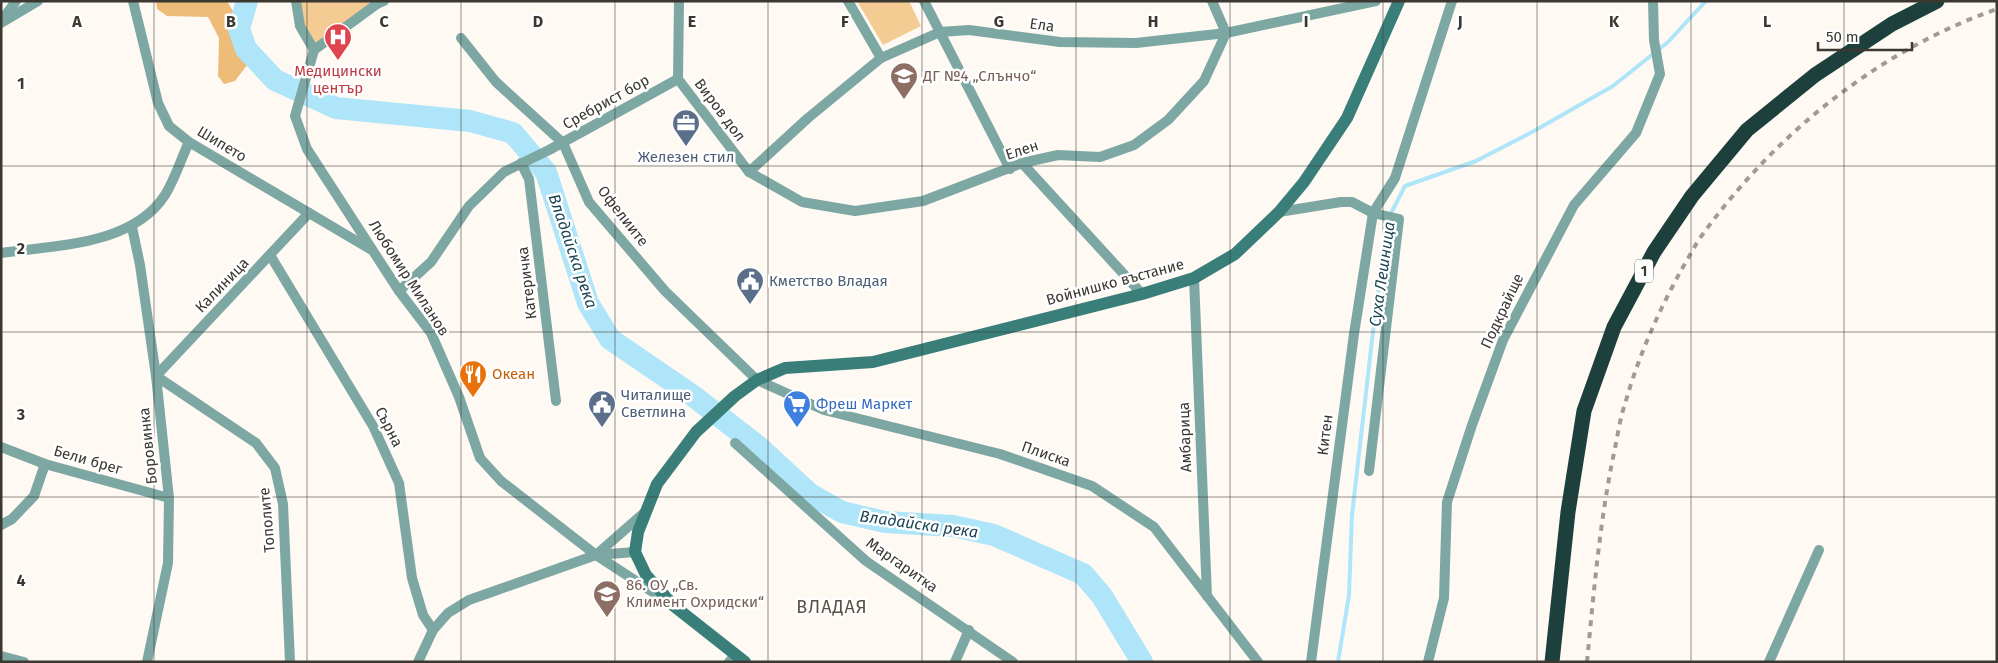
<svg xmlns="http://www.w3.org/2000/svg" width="1998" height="663" font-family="'Fira Sans',sans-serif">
  <rect width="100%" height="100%" fill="#fef9f3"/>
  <g fill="#f3cb93">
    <path d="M296,1H384L314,50Z"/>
    <path d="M857,1H909L921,26L883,45Z"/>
  </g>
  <path fill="#ecbc78" d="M156,1H227L257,52L235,81L224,84L218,76L219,38L208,17L167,16L157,9Z"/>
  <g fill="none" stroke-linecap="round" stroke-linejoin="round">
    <path stroke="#afe5f9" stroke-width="4" d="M1338,662L1349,595L1352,515L1374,323L1389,217L1405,186L1476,161L1534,131L1613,86L1668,42L1706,1"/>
    <path stroke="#afe5f9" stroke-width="22" d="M247,1L239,29L246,49L275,80L336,108L470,121L513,133L546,172L588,303L610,339L692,395L759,447L810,494L842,512L885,522L953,526L994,535L1083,574L1102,596L1142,662"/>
    <g stroke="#7da7a3" stroke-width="10">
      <path d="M133,1L158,103L169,126L189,142L370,249"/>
      <path d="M296,1L300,26L314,50"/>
      <path d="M384,1L377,4L314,50L295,116L307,149L399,291L431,333L459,397L480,458L501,481L596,555L635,552"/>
      <path d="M679,1L678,79L749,172L802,202L855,211L923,201L1022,163L1058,155L1100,157L1134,145L1168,120L1204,81L1226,33L1212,1"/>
      <path d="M848,1L881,58"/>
      <path d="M924,1L1010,169"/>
      <path d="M2,20L16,1"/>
      <path d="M1,23L38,1"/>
      <path d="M461,38L496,82L563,143L589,202L665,291L757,380L824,410L1000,454L1092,486L1154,527L1258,662"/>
      <path d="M521,163L529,179L556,401"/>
      <path d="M1022,163L1142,294"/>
      <path d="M749,172L808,118L881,58L940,32L969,30L1060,42L1136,43L1226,33L1376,1"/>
      <path d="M1279,212L1341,202H1352L1373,213L1395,178L1452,1"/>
      <path d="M132,227L140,265L156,376L169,498L168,563L147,662"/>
      <path d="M1,253C55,245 132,246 165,195C175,179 181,159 189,142"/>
      <path d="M270,255L373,426L399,483L412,578L423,615L433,630"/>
      <path d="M1194,278L1207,596"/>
      <path d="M399,291L431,262L469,206L504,172L549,150L678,79"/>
      <path d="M735,443L866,561L1013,662"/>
      <path d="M1,447L45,464L169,498"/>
      <path d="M645,512L596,555L665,600"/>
      <path d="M1,525L12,519L34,496L45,464"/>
      <path d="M1,656L24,662"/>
      <path d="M290,662L283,504L275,468L256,443L156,376L309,213"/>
      <path d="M418,662L433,630L448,613L469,600L596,555"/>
      <path d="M729,662L736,654"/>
      <path d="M955,662L969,630"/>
      <path d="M1311,662L1354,334L1373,213L1399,219L1369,471"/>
      <path d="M1428,662L1444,598L1447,502L1472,425L1503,340L1574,205L1636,133L1660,74L1654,40L1653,1"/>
      <path d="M1769,662L1819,550"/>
    </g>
    <path stroke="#3a7e7a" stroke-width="12" d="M745,662L674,606L646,575L635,552L638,532L657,484L696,432L735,396L757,380L785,368L873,362L1142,294L1194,278L1235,254L1279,212L1304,182L1347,118L1399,1"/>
    <path stroke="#1d403d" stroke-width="15" d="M1552,662L1568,512L1584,411L1614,327L1654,252L1692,196L1747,130L1815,75L1892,24L1937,1"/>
    <path stroke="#9f9a94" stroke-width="4" stroke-dasharray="6 6" stroke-linecap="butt" d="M1587,662C1594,590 1600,518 1615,448C1618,434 1620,418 1625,404C1638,357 1659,310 1683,267C1689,257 1694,247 1700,238C1774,135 1877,51 1997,9"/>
  </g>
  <path fill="none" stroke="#3b3731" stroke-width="1" stroke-opacity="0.55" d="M154,1V662M307,1V662M461,1V662M615,1V662M768,1V662M922,1V662M1076,1V662M1230,1V662M1383,1V662M1537,1V662M1691,1V662M1844,1V662M1,166H1997M1,332H1997M1,497H1997"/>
  <defs>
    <g id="hospital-pin" transform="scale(1.4375)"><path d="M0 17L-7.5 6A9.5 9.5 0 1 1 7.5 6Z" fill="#e0444e" stroke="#fff"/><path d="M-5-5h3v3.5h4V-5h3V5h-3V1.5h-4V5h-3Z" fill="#fff"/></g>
    <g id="school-pin" transform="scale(1.4375)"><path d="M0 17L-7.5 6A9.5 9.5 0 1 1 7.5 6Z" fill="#8d6e63" stroke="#fff"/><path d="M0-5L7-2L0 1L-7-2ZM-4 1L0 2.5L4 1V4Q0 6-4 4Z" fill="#fff"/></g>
    <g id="office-pin" transform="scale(1.4375)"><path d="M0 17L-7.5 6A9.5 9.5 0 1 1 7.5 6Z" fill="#5c6f8a" stroke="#fff"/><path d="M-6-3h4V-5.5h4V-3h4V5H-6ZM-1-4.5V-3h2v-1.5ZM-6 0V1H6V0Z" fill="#fff"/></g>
    <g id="civic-pin" transform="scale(1.4375)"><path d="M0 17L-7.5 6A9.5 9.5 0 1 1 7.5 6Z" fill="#5c6f8a" stroke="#fff"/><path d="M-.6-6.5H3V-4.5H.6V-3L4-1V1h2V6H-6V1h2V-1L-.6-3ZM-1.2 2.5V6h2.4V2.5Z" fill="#fff"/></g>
    <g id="restaurant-pin" transform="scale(1.4375)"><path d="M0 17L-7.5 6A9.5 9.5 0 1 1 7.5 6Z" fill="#e8710a" stroke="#fff"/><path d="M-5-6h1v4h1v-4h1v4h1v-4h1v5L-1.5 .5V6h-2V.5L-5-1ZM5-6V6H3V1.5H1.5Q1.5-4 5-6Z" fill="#fff"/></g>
    <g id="supermarket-pin" transform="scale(1.4375)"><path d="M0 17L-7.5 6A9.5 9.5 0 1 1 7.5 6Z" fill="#3f7fe0" stroke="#fff"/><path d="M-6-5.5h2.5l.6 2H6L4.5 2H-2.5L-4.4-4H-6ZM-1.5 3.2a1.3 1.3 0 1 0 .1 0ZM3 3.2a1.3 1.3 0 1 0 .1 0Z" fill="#fff"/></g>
  </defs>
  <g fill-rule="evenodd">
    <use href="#hospital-pin" x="338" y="37"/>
    <use href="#school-pin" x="904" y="76"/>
    <use href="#office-pin" x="686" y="123"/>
    <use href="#civic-pin" x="750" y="281"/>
    <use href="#restaurant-pin" x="473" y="374"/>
    <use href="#civic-pin" x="602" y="404"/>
    <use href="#supermarket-pin" x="797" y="404"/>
    <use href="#school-pin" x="607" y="594"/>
  </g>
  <g text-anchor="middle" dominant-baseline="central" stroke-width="5" stroke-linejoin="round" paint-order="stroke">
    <rect fill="#fff" stroke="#76736f" stroke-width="1" x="1635" y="259.5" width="18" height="23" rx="4"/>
    <g font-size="14" font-weight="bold" fill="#3b3731">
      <text x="1644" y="271">1</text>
    </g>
    <g font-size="15" fill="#3b3731" stroke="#fff">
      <text transform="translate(1042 25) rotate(8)">Ела</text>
      <text transform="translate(606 102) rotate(-29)">Сребрист бор</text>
      <text transform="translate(720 110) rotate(53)">Виров дол</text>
      <text transform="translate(222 144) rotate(31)">Шипето</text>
      <text transform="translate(1022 150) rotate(-18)">Елен</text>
      <text transform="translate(623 216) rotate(52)">Офелиите</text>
      <text transform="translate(409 278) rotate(57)">Любомир Миланов</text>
      <text transform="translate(1115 282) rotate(-15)">Войнишко въстание</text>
      <text transform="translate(527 283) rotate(-97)">Катеричка</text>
      <text transform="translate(222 285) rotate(-46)">Калиница</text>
      <text transform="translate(1502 311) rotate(-65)">Подкрайще</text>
      <text transform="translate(389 427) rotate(63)">Сърна</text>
      <text transform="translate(1325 435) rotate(-83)">Китен</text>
      <text transform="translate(1185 437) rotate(-92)">Амбарица</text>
      <text transform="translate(148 446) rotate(-96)">Боровинка</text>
      <text transform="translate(1046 454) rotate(19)">Плиска</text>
      <text transform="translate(88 460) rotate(16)">Бели брег</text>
      <text transform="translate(267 520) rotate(-95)">Тополите</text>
      <text transform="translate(902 565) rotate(35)">Маргаритка</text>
    </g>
    <g font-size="15" fill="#be3a42" stroke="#fff">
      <text x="338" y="71">Медицински<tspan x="338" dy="17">център</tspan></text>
    </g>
    <g font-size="15" fill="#785e54" stroke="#fff" text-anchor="start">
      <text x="923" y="76">ДГ №4 „Слънчо“</text>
      <text x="626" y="585">86. ОУ „Св.<tspan x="626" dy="17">Климент Охридски“</tspan></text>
    </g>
    <g font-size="15" fill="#4e5e75" stroke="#fff" text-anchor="start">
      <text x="686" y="157" text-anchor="middle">Железен стил</text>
      <text x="769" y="281">Кметство Владая</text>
      <text x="621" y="395">Читалище<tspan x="621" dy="17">Светлина</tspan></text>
    </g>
    <g font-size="15" fill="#c56008" stroke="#fff" text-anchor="start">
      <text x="492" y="374">Океан</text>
    </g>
    <g font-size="15" fill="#366cbe" stroke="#fff" text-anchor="start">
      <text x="816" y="404">Фреш Маркет</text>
    </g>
    <g font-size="16" font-style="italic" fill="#1b4654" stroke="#fff">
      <text transform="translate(573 251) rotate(71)">Владайска река</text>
      <text transform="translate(1382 274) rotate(-82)">Суха Лешница</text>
      <text transform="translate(919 524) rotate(8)">Владайска река</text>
    </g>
    <g font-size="18" letter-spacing="1" fill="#5a5144" stroke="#fff">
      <text x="832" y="607">ВЛАДАЯ</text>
    </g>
  </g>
  <g font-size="16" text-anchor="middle" font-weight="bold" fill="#3b3731" stroke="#fff" stroke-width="5" stroke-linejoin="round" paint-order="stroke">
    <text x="77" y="27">A</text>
    <text x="231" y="27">B</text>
    <text x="384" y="27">C</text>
    <text x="538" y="27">D</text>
    <text x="692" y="27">E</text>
    <text x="845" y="27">F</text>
    <text x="999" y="27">G</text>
    <text x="1153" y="27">H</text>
    <text x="1306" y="27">I</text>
    <text x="1460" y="27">J</text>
    <text x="1614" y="27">K</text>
    <text x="1767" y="27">L</text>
    <text x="21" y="89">1</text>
    <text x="21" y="254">2</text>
    <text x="21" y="420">3</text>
    <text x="21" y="586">4</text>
  </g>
  <rect width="1998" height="663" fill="none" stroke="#3b3731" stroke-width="5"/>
  <path d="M1818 42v8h94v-8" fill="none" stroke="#3b3731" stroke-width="2.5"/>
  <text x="1826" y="42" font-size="15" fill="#3b3731" stroke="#ffffff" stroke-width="4" paint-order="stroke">50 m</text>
</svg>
